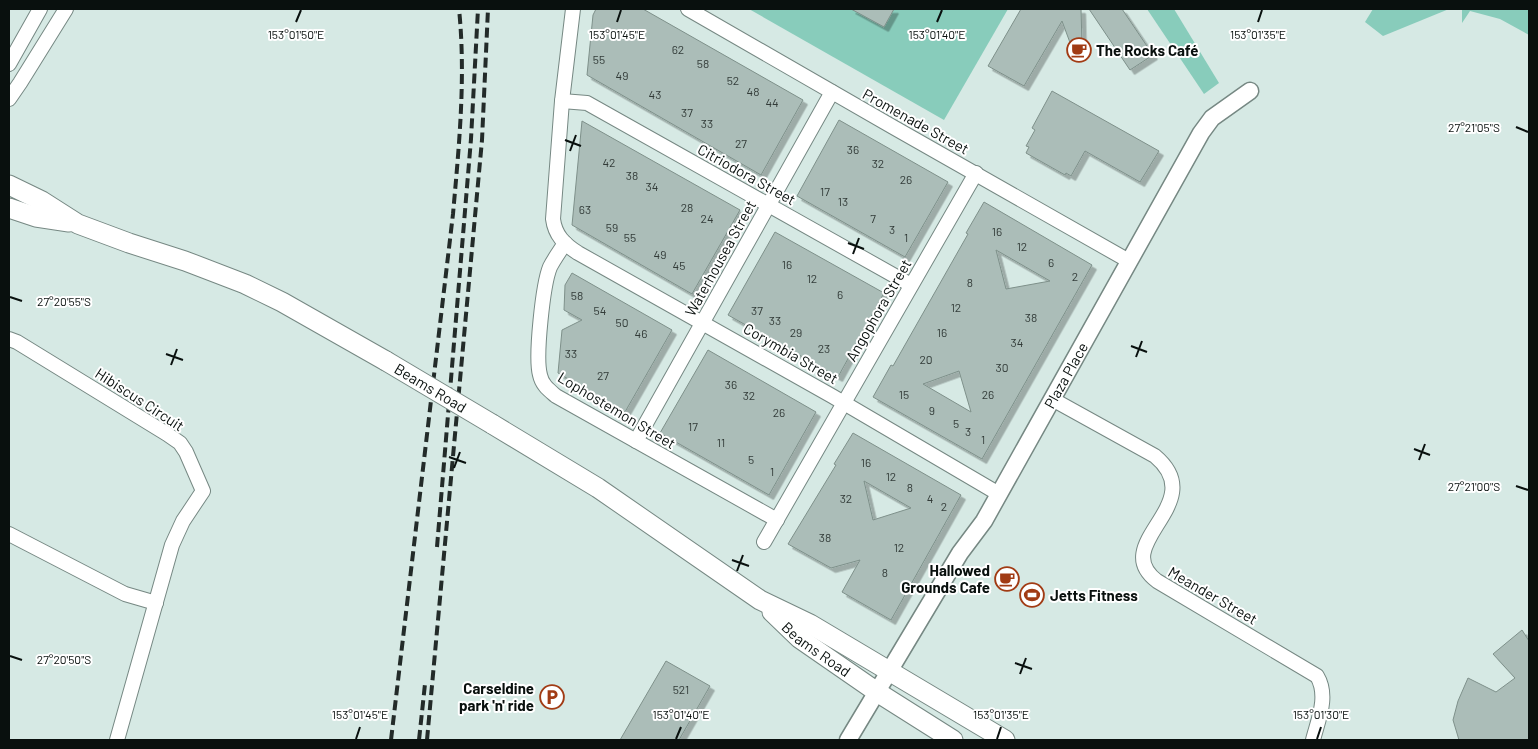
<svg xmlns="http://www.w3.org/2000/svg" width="1538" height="749" font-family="Barlow,sans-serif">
  <defs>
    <filter id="shadow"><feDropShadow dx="4.5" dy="4.5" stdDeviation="0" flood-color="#0004"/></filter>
  </defs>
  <rect width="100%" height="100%" fill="#d6e9e4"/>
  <g fill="#8cb">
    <path d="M749,9H1008L944,120Z"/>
    <path d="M1147,9H1174L1219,83L1204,94Z"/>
    <path d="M1373,9H1449L1383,36L1365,22Z"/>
    <path d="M1462,9H1529V35L1500,19L1470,11L1462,23Z"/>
  </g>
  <g fill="#abbdb8" stroke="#7e908a" fill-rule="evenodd" filter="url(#shadow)">
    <path d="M596,9H643L803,100L761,175L587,75L593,15Z"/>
    <path d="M851,9H894L884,27Z"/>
    <path d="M1021,9H1081L1082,45L1072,48L1062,21L1024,86L988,66Z"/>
    <path d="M1089,9H1122L1153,55L1130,70Z"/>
    <path d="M1052,91L1159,151L1140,182L1085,151L1071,176L1066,173L1065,175L1026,153L1029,147L1026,146L1035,130L1032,128Z"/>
    <path d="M839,120L948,182L905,257L797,196Z"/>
    <path d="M582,121L740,210L692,294L572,225Z"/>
    <path d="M984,202L1092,265L982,459L873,397L891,365L893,366L968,234L966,233ZM996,250L1050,281L1006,289ZM959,371L971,412L923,384Z"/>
    <path d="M775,232L884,293L838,377L728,315Z"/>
    <path d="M572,273L672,330L625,412L558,373L562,330L582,320L564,310L565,285Z"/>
    <path d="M708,350L816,412L769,495L660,433Z"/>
    <path d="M853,433L961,495L891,620L842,592L860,560L831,568L788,544L836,465L834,464ZM864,481L911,508L873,520Z"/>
    <path d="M1522,630L1529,641V740H1459L1453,720L1458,701L1468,678L1496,692L1515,678L1493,654Z"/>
    <path d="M666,661L710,686L679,740H620Z"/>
  </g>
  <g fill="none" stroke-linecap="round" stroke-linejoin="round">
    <g stroke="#768883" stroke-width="16">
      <g id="minor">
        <path d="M573,9L562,101L553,219C555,235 564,244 578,253L832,396L999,494"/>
        <path d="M688,9L893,127L1129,261"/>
        <path d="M9,64L40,9"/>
        <path d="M9,99L20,83L66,9"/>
        <path d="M562,101L587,103L911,285"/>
        <path d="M565,243C560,251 554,259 550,267C543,284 535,357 540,375C542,385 549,390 556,396L777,520"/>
        <path d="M9,339L17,342L167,434L180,443L186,452L203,491L183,521L172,545L117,740"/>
        <path d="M1052,399L1155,456C1212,504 1107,543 1157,581L1317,676C1329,696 1318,720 1313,740"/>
        <path d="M636,441L832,92"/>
        <path d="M9,534L125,594L156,603"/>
        <path d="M764,542L976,173"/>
      </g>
    </g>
    <g stroke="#768883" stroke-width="19">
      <g id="tertiary">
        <path id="s1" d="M848,740L960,553L984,521L1201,133L1212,118L1250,91"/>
      </g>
    </g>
    <g stroke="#768883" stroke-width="21">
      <g id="secondary">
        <path d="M9,185L42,201L78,224L129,243L185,261L245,284L282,302L386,361"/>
        <path d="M9,208L36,217L69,222"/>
        <path d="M492,424L598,488L760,600L810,624L1005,740"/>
        <path id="s2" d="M772,612L799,638L877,692L953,740"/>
      </g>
    </g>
    <use href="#minor" stroke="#fff" stroke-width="14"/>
    <use href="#tertiary" stroke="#fff" stroke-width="16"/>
    <use href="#secondary" stroke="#fff" stroke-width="19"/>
    <g stroke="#232b29" stroke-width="4" stroke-dasharray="10 5" stroke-linecap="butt">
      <path d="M437,547L471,139L478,9"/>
      <path d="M391,740L453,214C459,146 466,77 459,9"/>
      <path d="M419,740L425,684"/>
      <path d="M427,740L482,140L488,9"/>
    </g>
    <g stroke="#768883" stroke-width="21" stroke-linecap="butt">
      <g id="secondary-bridge">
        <path id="s3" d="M386,361L492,424"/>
      </g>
    </g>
    <use href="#secondary-bridge" stroke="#fff" stroke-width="19"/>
  </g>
  <path fill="none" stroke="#09100e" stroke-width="2" d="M296,22L301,10M617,22L621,10M937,22L942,10M1258,22L1262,10M1516,127L1528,132M565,140L581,146M570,151L576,135M848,243L864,249M853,254L859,238M10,297L22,301M1131,346L1147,352M166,354L183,360M1136,357L1142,341M171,365L177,349M1414,449L1430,455M449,457L466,463M1419,460L1425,444M454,468L460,452M1516,486L1528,490M732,560L749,566M737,571L743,555M10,656L22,660M1015,663L1032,669M1020,674L1026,658M356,739L360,727M676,739L681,727M997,739L1001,727M1317,739L1321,727"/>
  <defs>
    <g id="cafe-ring" transform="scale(1.25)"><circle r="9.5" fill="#fff" stroke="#a13b14" stroke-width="1.5"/><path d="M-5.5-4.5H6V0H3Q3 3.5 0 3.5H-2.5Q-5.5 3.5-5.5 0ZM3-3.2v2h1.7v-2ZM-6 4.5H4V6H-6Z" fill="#a13b14"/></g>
    <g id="stadium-ring" transform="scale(1.25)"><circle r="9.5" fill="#fff" stroke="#a13b14" stroke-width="1.5"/><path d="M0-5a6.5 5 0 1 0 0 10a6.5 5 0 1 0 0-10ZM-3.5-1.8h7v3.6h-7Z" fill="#a13b14"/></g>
    <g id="parking-ring" transform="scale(1.25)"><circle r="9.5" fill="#fff" stroke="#a13b14" stroke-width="1.5"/><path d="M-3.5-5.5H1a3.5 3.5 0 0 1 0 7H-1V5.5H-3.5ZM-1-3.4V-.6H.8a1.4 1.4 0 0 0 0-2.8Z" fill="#a13b14"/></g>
  </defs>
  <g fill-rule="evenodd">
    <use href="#cafe-ring" x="1079" y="50"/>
    <use href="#cafe-ring" x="1007" y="579"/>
    <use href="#stadium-ring" x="1032" y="595"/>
    <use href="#parking-ring" x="552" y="697"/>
  </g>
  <g text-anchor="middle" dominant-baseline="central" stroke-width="4" stroke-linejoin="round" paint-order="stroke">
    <g font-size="12" fill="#323b38">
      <text x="678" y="49">62</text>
      <text x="599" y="59">55</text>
      <text x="703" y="63">58</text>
      <text x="622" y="75">49</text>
      <text x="733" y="80">52</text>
      <text x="753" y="91">48</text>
      <text x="655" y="94">43</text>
      <text x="772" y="102">44</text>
      <text x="687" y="112">37</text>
      <text x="707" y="123">33</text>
      <text x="741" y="143">27</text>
      <text x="853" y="149">36</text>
      <text x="609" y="162">42</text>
      <text x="878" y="163">32</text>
      <text x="632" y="175">38</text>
      <text x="906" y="179">26</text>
      <text x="652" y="186">34</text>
      <text x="825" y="191">17</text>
      <text x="843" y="201">13</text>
      <text x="687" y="207">28</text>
      <text x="585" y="209">63</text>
      <text x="707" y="218">24</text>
      <text x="873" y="218">7</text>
      <text x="612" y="227">59</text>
      <text x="892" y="229">3</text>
      <text x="997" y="231">16</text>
      <text x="630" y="237">55</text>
      <text x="906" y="237">1</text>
      <text x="1022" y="246">12</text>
      <text x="660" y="254">49</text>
      <text x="1051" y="262">6</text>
      <text x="787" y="264">16</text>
      <text x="679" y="265">45</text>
      <text x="1075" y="276">2</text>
      <text x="812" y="278">12</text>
      <text x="970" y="282">8</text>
      <text x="840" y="294">6</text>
      <text x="577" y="295">58</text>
      <text x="956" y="307">12</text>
      <text x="600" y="310">54</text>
      <text x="757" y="310">37</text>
      <text x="1031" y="317">38</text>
      <text x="775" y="320">33</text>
      <text x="622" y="322">50</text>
      <text x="796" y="332">29</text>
      <text x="942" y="332">16</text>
      <text x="641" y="333">46</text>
      <text x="1017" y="342">34</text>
      <text x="824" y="348">23</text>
      <text x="571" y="353">33</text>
      <text x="926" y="359">20</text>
      <text x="1002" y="367">30</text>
      <text x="603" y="375">27</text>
      <text x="731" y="384">36</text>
      <text x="904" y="394">15</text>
      <text x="988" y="394">26</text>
      <text x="749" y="395">32</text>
      <text x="932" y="410">9</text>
      <text x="779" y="412">26</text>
      <text x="956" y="423">5</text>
      <text x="693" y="426">17</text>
      <text x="968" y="431">3</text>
      <text x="983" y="439">1</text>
      <text x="721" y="442">11</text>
      <text x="751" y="459">5</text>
      <text x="866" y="462">16</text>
      <text x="772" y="471">1</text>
      <text x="891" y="476">12</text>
      <text x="910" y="487">8</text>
      <text x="846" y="498">32</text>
      <text x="930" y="498">4</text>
      <text x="944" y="506">2</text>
      <text x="825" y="537">38</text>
      <text x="899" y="547">12</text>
      <text x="885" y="572">8</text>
      <text x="681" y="689">521</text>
    </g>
    <g font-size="15" font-weight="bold" fill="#09100e" stroke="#fff" text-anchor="start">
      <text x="1096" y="50">The Rocks Café</text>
      <text x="990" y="570" text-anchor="end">Hallowed<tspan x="990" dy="17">Grounds Cafe</tspan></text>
      <text x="1050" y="595">Jetts Fitness</text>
      <text x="534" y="688" text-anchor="end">Carseldine<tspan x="534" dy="17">park 'n' ride</tspan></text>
    </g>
    <g font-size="15" fill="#09100e" stroke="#fff">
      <text transform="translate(916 121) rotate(29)">Promenade Street</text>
      <text transform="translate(747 174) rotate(29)">Citriodora Street</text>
      <text transform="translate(720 258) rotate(-61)">Waterhousea Street</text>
      <text transform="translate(878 310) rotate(-60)">Angophora Street</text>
      <text transform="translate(791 353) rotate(30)">Corymbia Street</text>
      <text stroke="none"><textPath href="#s1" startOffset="425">Plaza Place</textPath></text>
      <text stroke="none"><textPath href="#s3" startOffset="52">Beams Road</textPath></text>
      <text transform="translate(140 399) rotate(33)">Hibiscus Circuit</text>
      <text transform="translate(617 410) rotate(31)">Lophostemon Street</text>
      <text transform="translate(1213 595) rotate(30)">Meander Street</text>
      <text stroke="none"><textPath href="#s2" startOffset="58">Beams Road</textPath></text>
    </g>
  </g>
  <g font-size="12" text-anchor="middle" fill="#09100e" stroke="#fff" stroke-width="4" stroke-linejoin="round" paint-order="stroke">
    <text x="296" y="39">153°01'50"E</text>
    <text x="617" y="39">153°01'45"E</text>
    <text x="937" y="39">153°01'40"E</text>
    <text x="1258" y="39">153°01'35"E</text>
    <text x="1474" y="132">27°21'05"S</text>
    <text x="64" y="306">27°20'55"S</text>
    <text x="1474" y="491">27°21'00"S</text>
    <text x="64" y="664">27°20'50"S</text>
    <text x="360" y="719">153°01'45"E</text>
    <text x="681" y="719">153°01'40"E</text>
    <text x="1001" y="719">153°01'35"E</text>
    <text x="1321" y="719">153°01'30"E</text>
  </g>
  <rect width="1538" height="749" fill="none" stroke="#09100e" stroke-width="20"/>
</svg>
